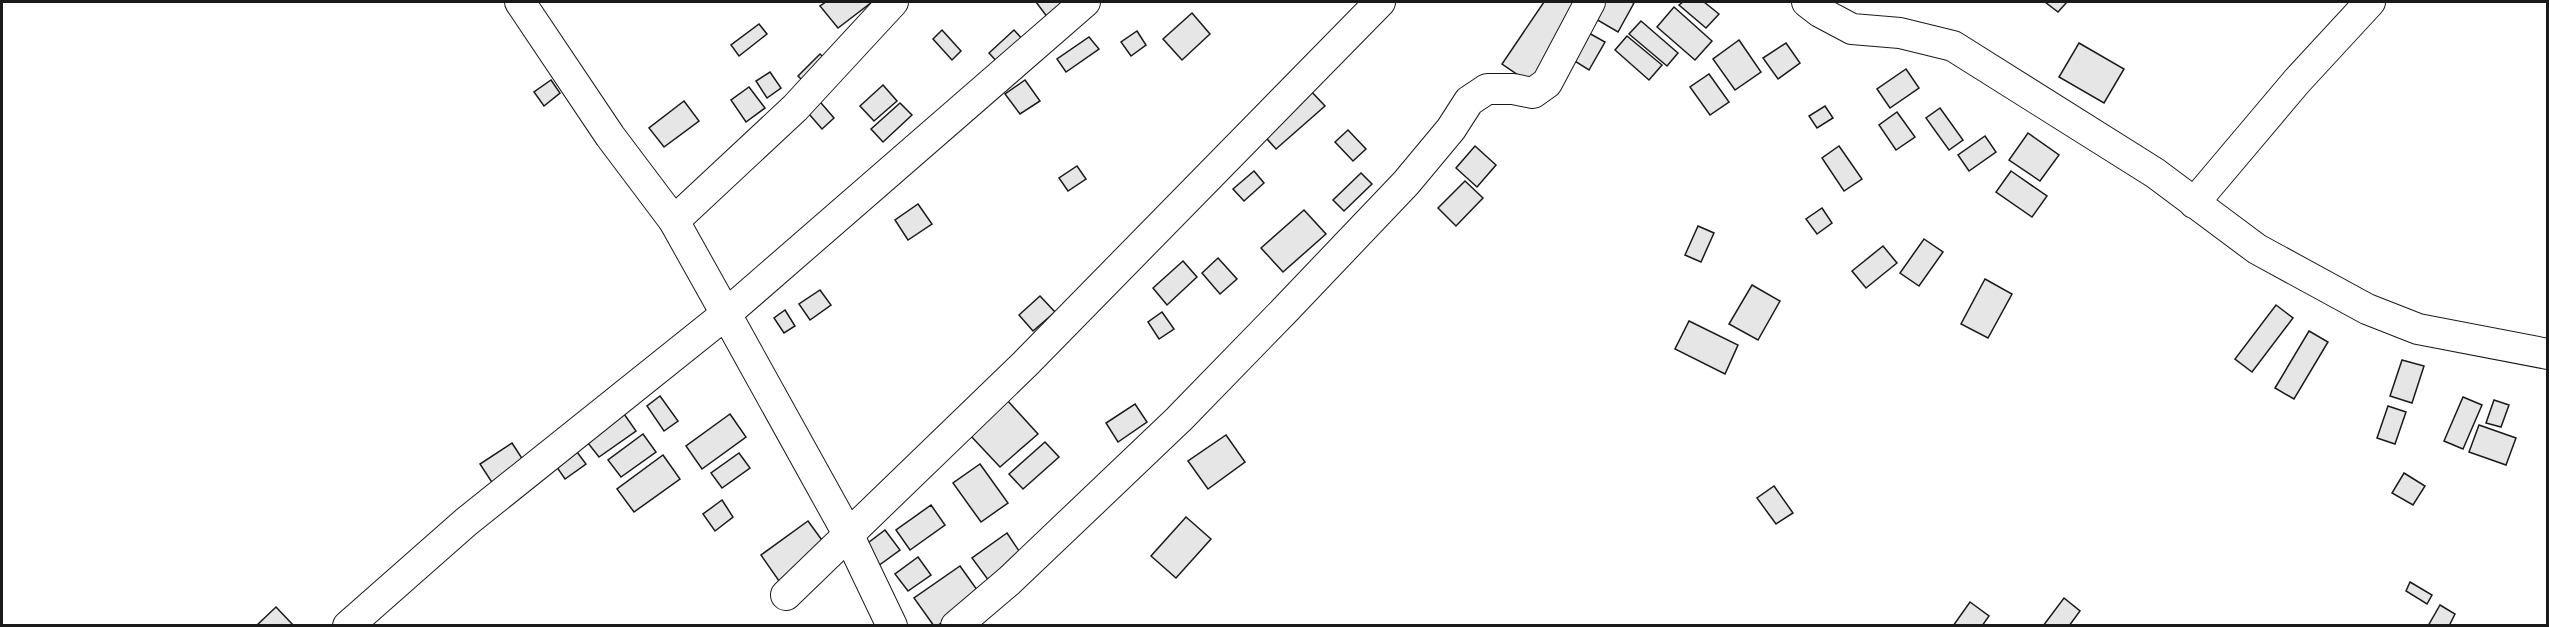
<svg xmlns="http://www.w3.org/2000/svg" width="2549" height="627" font-family="'IBM Plex Sans',sans-serif">
  <rect width="100%" height="100%" fill="#fff"/>
  <g fill="#e6e6e6" stroke="#1a1a1a" stroke-width="1.5">
    <path d="M826,2H872L838,28L820,6Z"/>
    <path d="M1036,2H1072L1048,18Z"/>
    <path d="M1544,2H1585L1530,83L1502,64Z"/>
    <path d="M1596,2H1631L1634,3L1618,32L1589,15Z"/>
    <path d="M1683,2H1704L1719,14L1706,28L1679,5Z"/>
    <path d="M2045,2H2067L2058,12Z"/>
    <path d="M1674,7L1712,41L1695,60L1657,27Z"/>
    <path d="M1192,13L1210,34L1182,60L1163,39Z"/>
    <path d="M1641,21L1678,53L1667,66L1629,34Z"/>
    <path d="M759,24L767,34L739,56L731,45Z"/>
    <path d="M1580,28L1605,42L1589,70L1565,55Z"/>
    <path d="M942,30L961,51L952,60L933,39Z"/>
    <path d="M1014,30L1024,41L999,64L989,53Z"/>
    <path d="M1137,31L1146,45L1131,56L1121,42Z"/>
    <path d="M1627,36L1662,65L1649,80L1615,50Z"/>
    <path d="M1089,37L1099,49L1066,72L1057,59Z"/>
    <path d="M1739,40L1761,72L1735,90L1713,59Z"/>
    <path d="M1786,43L1800,63L1778,79L1763,58Z"/>
    <path d="M2079,43L2124,69L2104,103L2059,77Z"/>
    <path d="M820,54L833,66L811,89L798,76Z"/>
    <path d="M1906,69L1919,88L1890,108L1877,89Z"/>
    <path d="M770,72L781,88L767,98L756,81Z"/>
    <path d="M1709,74L1729,102L1710,115L1690,87Z"/>
    <path d="M551,80L560,93L544,106L534,92Z"/>
    <path d="M1025,80L1040,101L1020,114L1005,94Z"/>
    <path d="M883,85L897,101L874,121L860,106Z"/>
    <path d="M749,87L765,108L746,122L731,100Z"/>
    <path d="M1308,88L1325,106L1276,149L1260,131Z"/>
    <path d="M815,96L834,118L822,129L803,107Z"/>
    <path d="M684,101L699,121L664,147L649,128Z"/>
    <path d="M900,103L912,115L883,142L871,129Z"/>
    <path d="M1825,106L1833,118L1817,128L1809,116Z"/>
    <path d="M1940,108L1963,140L1949,150L1926,118Z"/>
    <path d="M1897,112L1915,137L1896,150L1879,125Z"/>
    <path d="M1348,130L1366,149L1353,161L1335,142Z"/>
    <path d="M2028,133L2059,155L2040,181L2009,160Z"/>
    <path d="M1985,136L1996,152L1969,171L1958,155Z"/>
    <path d="M1475,146L1496,165L1477,187L1456,168Z"/>
    <path d="M1839,146L1862,179L1844,191L1822,158Z"/>
    <path d="M1077,166L1086,179L1068,191L1059,178Z"/>
    <path d="M1254,171L1264,183L1244,201L1233,189Z"/>
    <path d="M2011,171L2047,196L2032,217L1996,192Z"/>
    <path d="M1361,173L1372,184L1344,211L1333,200Z"/>
    <path d="M1465,181L1483,198L1456,226L1438,208Z"/>
    <path d="M918,204L932,224L908,240L895,220Z"/>
    <path d="M1822,208L1832,223L1817,234L1806,219Z"/>
    <path d="M1304,210L1326,234L1283,272L1261,248Z"/>
    <path d="M1698,226L1714,233L1701,262L1685,255Z"/>
    <path d="M1924,239L1943,252L1919,286L1900,273Z"/>
    <path d="M1883,246L1897,263L1866,288L1852,271Z"/>
    <path d="M1218,258L1237,279L1220,294L1202,273Z"/>
    <path d="M1183,261L1197,277L1167,305L1153,288Z"/>
    <path d="M1985,279L2012,294L1988,338L1961,324Z"/>
    <path d="M1752,285L1780,301L1758,340L1729,324Z"/>
    <path d="M820,290L831,305L810,320L799,304Z"/>
    <path d="M1040,296L1055,312L1033,331L1019,315Z"/>
    <path d="M2276,305L2293,318L2252,372L2235,359Z"/>
    <path d="M785,310L795,326L784,333L774,318Z"/>
    <path d="M1162,312L1174,329L1159,339L1148,322Z"/>
    <path d="M1689,321L1738,345L1725,374L1675,349Z"/>
    <path d="M2309,331L2328,342L2294,399L2275,388Z"/>
    <path d="M2402,360L2424,366L2412,403L2390,396Z"/>
    <path d="M660,396L678,421L664,431L647,406Z"/>
    <path d="M2463,397L2482,405L2463,449L2444,441Z"/>
    <path d="M1007,400L1038,434L1000,467L969,434Z"/>
    <path d="M2494,400L2509,405L2501,427L2486,423Z"/>
    <path d="M1135,404L1147,422L1118,442L1106,423Z"/>
    <path d="M2388,406L2406,412L2395,444L2377,438Z"/>
    <path d="M622,411L636,431L599,457L584,438Z"/>
    <path d="M730,414L746,437L702,469L686,446Z"/>
    <path d="M2479,425L2516,438L2506,465L2469,452Z"/>
    <path d="M643,434L656,452L621,477L608,460Z"/>
    <path d="M1226,435L1245,462L1208,489L1188,461Z"/>
    <path d="M1045,442L1059,457L1023,489L1009,474Z"/>
    <path d="M512,443L525,463L493,484L480,464Z"/>
    <path d="M574,448L586,464L565,479L554,463Z"/>
    <path d="M739,453L750,468L722,488L711,473Z"/>
    <path d="M663,455L680,479L634,512L617,489Z"/>
    <path d="M980,464L1008,503L981,522L953,483Z"/>
    <path d="M2404,473L2425,486L2413,505L2392,493Z"/>
    <path d="M1774,486L1793,513L1776,524L1757,498Z"/>
    <path d="M722,500L733,517L715,531L703,514Z"/>
    <path d="M931,505L945,525L910,550L896,530Z"/>
    <path d="M1186,517L1211,539L1176,578L1151,556Z"/>
    <path d="M808,521L827,547L779,581L761,555Z"/>
    <path d="M885,530L900,550L878,566L864,546Z"/>
    <path d="M1007,533L1023,557L989,581L972,558Z"/>
    <path d="M918,557L931,575L908,591L895,574Z"/>
    <path d="M960,566L980,594L937,626H934L914,598Z"/>
    <path d="M2410,582L2432,595L2427,604L2406,591Z"/>
    <path d="M2064,598L2080,611L2069,626H2043Z"/>
    <path d="M1970,602L1989,616L1982,626H1953Z"/>
    <path d="M2440,605L2455,614L2449,626H2428Z"/>
    <path d="M276,607L294,626H256Z"/>
  </g>
  <g fill="none" stroke-linecap="round" stroke-linejoin="round">
    <g stroke="#1a1a1a" stroke-width="32">
      <g id="minor">
        <path d="M520,2L610,136L674,221L726,314L1085,2"/>
        <path d="M1807,2L1820,12L1852,29L1900,33L1953,46L2155,173L2257,249L2367,309L2418,329L2548,354"/>
        <path d="M2194,203L2297,81L2370,2"/>
        <path d="M674,221L795,108L893,2"/>
        <path d="M786,595L1025,364L1380,2"/>
        <path d="M348,626L466,522L726,314L848,534L892,626"/>
        <path d="M956,626L1009,581L1179,419L1285,310L1406,183L1451,129L1469,101L1487,89H1513L1533,93L1547,83L1590,2"/>
      </g>
    </g>
    <use href="#minor" stroke="#fff" stroke-width="30"/>
  </g>
  <rect width="2549" height="627" fill="none" stroke="#1a1a1a" stroke-width="6"/>
</svg>
